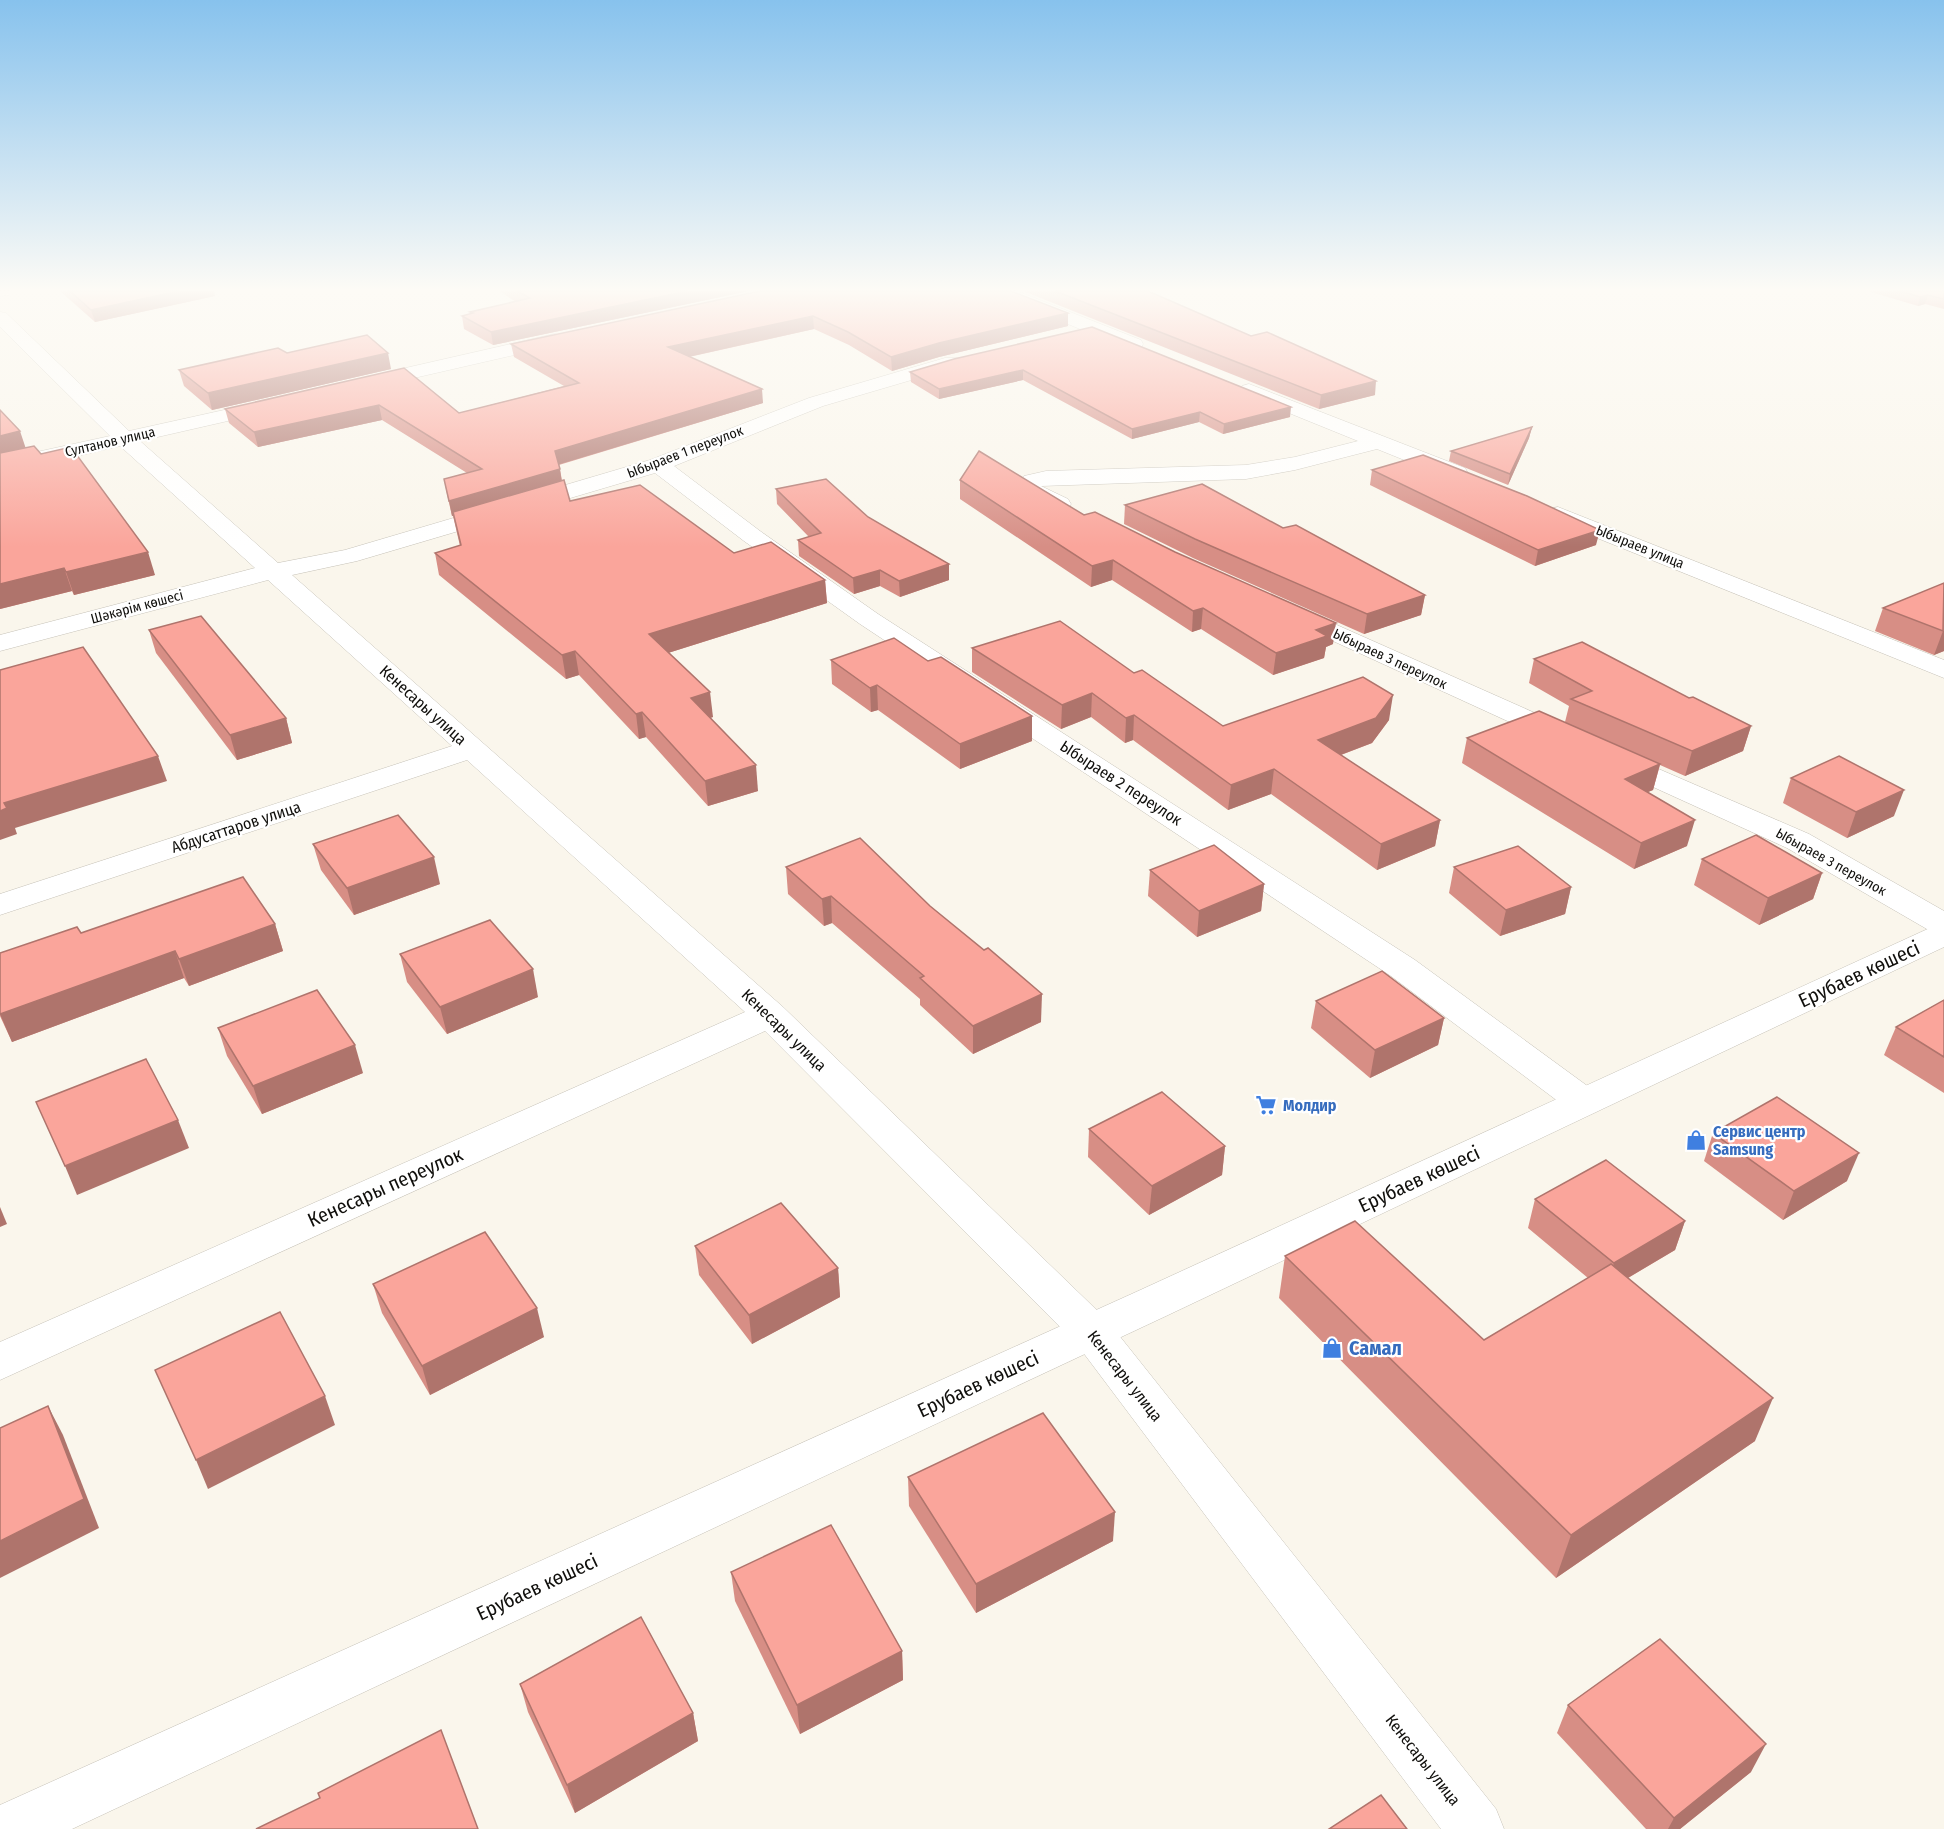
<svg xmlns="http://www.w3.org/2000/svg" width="1944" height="1829" font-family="'Fira Sans Condensed',sans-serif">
  <rect width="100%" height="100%" fill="#faf6ec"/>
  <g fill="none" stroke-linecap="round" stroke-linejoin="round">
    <g stroke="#c6c2b8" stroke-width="1">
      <g id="minor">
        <path d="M993,291H1017L1141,340L1143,344L1141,348H1127L996,295Z"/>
        <path d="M0,312L6,313L129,431L269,400L276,402L279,406L276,410L140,441L278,563L345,550L650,460L809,398L945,358H959L962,362L959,366L823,406L674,466L760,531L878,614L1415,960L1597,1093L1603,1102L1597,1111L1584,1115L1571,1111L1391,976L860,624L744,541L655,473L357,561L292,575L783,1007L1106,1319L1496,1809L1504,1829H1441L1076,1343L765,1031L0,1380V1342L745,1012L467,760L0,915V894L452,746L268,580L0,651V635L255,568L120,446L0,474V460L110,436L0,327Z"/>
        <path d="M555,334L562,336L564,340L562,344L366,389L359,387L356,383L359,379L366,377Z"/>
        <path d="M1249,384L1465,468L1468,473L1465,478L1457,480L1449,478L1377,449L1295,470L1246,479L1041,486L1068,499L1071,504L1068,509L1060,511L1052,509L1019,492L1016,487L1024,476L1046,471L1246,465L1295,457L1358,441L1242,394L1239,390L1242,386Z"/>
        <path d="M1558,507L1944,660V678L1550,519L1547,514L1550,509Z"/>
        <path d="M1294,606L1571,729L1575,735L1571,741L1561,744L1551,741L1285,619L1281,614L1285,609Z"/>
        <path d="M1617,751L1809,834L1944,911V935L1932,932L1787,848L1607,766L1602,760L1607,754Z"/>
      </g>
    </g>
    <g stroke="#c6c2b8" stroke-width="1">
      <path id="tertiary" d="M0,291H12L9,295L0,296Z"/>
    </g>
    <g stroke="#c6c2b8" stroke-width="1">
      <path id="secondary" d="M1944,924V947L1166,1316L72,1829H0V1805L1136,1292L1932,927Z"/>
    </g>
    <use href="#minor" fill="#fff" fill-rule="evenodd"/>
    <use href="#tertiary" fill="#fff" fill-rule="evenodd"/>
    <use href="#secondary" fill="#fff" fill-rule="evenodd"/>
  </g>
  <g fill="#d78e85">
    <path d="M60,291H214L215,296L95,322Z"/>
    <path d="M499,291H749L493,345L464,329L462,316L470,314V312L516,302Z"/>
    <path d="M760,291L1068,313V326L939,357L892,371L849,345L814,329L689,357L763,403L559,465L562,480L570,501L734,553L825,580L827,603L668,653L713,717L710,718L758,791L708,806L646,737L639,739L579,675L566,679L439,575L435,553L460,546L453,516H452L447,494L444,479L467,473L382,420L258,447L229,423L225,409L404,368L459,413L564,386L514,357L511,344Z"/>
    <path d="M1023,291H1148L1375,395L1319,409Z"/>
    <path d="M1868,291H1944V309L1925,304L1918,306Z"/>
    <path d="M1092,327L1290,417L1223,434L1199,422L1132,439L1023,380L939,399L911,382L910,372Z"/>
    <path d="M287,353L391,369L212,410L184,386L179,370Z"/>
    <path d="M1532,427L1529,438L1508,485L1449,461L1451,451Z"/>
    <path d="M25,448L155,575L74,595L72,591L0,609Z"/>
    <path d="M1372,470L1596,545L1535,566L1370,485Z"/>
    <path d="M960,480L1333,644L1326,647L1324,658L1273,675L1201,629L1192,632L1112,580L1091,587L960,499Z"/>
    <path d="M776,489L868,517L949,580L900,597L880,586L854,594L799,556L798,540L809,537L777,504Z"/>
    <path d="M1125,505L1283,528L1425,595L1421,615L1364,634L1193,558L1124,524Z"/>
    <path d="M1944,583V651L1934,655L1875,631L1883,608Z"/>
    <path d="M149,630L286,718L292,743L237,760L156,653Z"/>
    <path d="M972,648L1134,673L1223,726L1389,720L1372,743L1341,755L1440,820L1435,846L1377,870L1271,794L1228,810L1133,740L1125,743L1091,717L1061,729L972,672Z"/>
    <path d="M1534,659L1689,698L1751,726L1743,751L1685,776L1660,765L1653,790L1648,792L1687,846L1634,869L1462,763L1467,738L1565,722L1569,706L1529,683Z"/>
    <path d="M831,660L1032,741L960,769L878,710L871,712L832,684Z"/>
    <path d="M1791,778L1894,816L1847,838L1783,803Z"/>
    <path d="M313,844L440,884L354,915L321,870Z"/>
    <path d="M1702,859L1822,873L1813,899L1759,925L1694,885Z"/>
    <path d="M786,867L1041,1022L973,1054L920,1005V999L832,923L824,926L788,894Z"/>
    <path d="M1454,867L1571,887L1565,914L1500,936L1449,893Z"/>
    <path d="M1150,870L1264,884L1261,911L1197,937L1148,896Z"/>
    <path d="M275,924L283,951L189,986L184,978L12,1042L0,1016V953L81,933Z"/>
    <path d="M400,954L538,997L447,1034L407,982Z"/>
    <path d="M1944,1000V1093L1884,1055L1896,1027Z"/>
    <path d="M1316,1001L1444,1018L1438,1045L1370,1078L1311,1028Z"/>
    <path d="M218,1028L363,1073L262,1114L227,1056Z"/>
    <path d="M1089,1129L1225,1146L1222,1175L1149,1215L1088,1157Z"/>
    <path d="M1713,1133L1847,1181L1783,1220L1704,1161Z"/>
    <path d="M1535,1199L1685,1221L1675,1250L1628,1278L1755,1441L1556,1578L1279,1298L1285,1256L1484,1340L1588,1278L1528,1228Z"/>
    <path d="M695,1246L838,1268L840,1297L752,1344L699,1275Z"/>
    <path d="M373,1284L544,1337L430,1395L382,1313Z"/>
    <path d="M908,1477L1113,1541L976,1613L909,1506Z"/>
    <path d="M731,1572L902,1651L903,1680L800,1734L735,1601Z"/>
    <path d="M520,1684L693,1713L698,1741L575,1813L528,1712Z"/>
    <path d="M1568,1705L1751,1772L1680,1829H1646L1557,1733Z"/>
  </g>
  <g fill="#af746c">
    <path d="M179,291H214L215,296L95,322L91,310Z"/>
    <path d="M688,291H749L493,345L491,332Z"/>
    <path d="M1928,295L1925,304L1918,306L1920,297Z"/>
    <path d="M1068,313V326L939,357L892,371L891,357L939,343Z"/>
    <path d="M813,316L814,329L670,361L668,347Z"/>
    <path d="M388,353L391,369L212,410L208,393Z"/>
    <path d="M1023,370V380L939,399V389Z"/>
    <path d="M1376,381L1375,395L1319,409L1321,395Z"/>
    <path d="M762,389L763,403L557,465L555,451Z"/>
    <path d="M379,405L382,420L258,447L254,432Z"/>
    <path d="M1291,407L1290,417L1223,434L1224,424Z"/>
    <path d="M1200,412L1199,422L1132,439V429Z"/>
    <path d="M1532,427L1529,438L1508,485L1510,474Z"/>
    <path d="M20,431L27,452L0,458V436Z"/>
    <path d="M560,469L562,484L452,516L449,501Z"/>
    <path d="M1600,530L1596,545L1535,566L1538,550Z"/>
    <path d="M148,552L155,575L74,595L66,572Z"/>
    <path d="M1113,560L1112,580L1091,587L1092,566Z"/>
    <path d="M949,564V580L900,597L899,581Z"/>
    <path d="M64,568L72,591L0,609V584Z"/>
    <path d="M880,570V586L854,594L853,578Z"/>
    <path d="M825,580L827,603L652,658L649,634Z"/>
    <path d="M1425,595L1421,615L1364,634L1367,614Z"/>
    <path d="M1203,608L1201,629L1192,632L1193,611Z"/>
    <path d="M1336,623L1333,644L1326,647L1324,658L1273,675L1276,653L1316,630Z"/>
    <path d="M1943,631H1944V651L1934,655Z"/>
    <path d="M575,651L579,675L566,679L562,655Z"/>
    <path d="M877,685L878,710L871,712L870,688Z"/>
    <path d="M710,692L713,717L693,723L691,698Z"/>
    <path d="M1092,693L1091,717L1061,729L1062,705Z"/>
    <path d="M1393,695L1389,720L1372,743L1314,765L1318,740Z"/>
    <path d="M642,712L646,737L639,739L636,714Z"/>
    <path d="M1134,715L1133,740L1125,743L1126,718Z"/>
    <path d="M1032,716V741L960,769V744Z"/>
    <path d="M286,718L292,743L237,760L230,735Z"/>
    <path d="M1751,726L1743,751L1685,776L1692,751Z"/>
    <path d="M158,756L167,781L15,828L17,834L0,840V811L4,803Z"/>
    <path d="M1660,764L1653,790L1618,804L1625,779Z"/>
    <path d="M756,765L758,791L708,806L705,781Z"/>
    <path d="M1274,769L1271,794L1228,810L1231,785Z"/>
    <path d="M1904,790L1894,816L1847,838L1856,812Z"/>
    <path d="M1440,820L1435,846L1377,870L1381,844Z"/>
    <path d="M1695,820L1687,846L1634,869L1641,843Z"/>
    <path d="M434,857L440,884L354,915L347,888Z"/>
    <path d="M1822,873L1813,899L1759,925L1768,898Z"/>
    <path d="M1264,884L1261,911L1197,937L1199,911Z"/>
    <path d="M1571,887L1565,914L1500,936L1506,910Z"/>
    <path d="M831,896L832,923L824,926L822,899Z"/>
    <path d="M275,924L283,951L189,986L179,959Z"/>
    <path d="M175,951L184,978L12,1042L0,1014Z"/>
    <path d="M533,969L538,997L447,1034L440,1007Z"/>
    <path d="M1042,994L1041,1022L973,1054V1026Z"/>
    <path d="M1444,1018L1438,1045L1370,1078L1375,1050Z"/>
    <path d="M355,1045L363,1073L262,1114L253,1086Z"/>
    <path d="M178,1120L189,1148L77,1195L65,1166Z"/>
    <path d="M1225,1146L1222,1175L1149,1215L1152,1186Z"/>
    <path d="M1859,1153L1847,1181L1783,1220L1794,1191Z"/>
    <path d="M0,1207L7,1224L0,1227Z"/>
    <path d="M1685,1221L1675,1250L1604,1292L1614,1263Z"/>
    <path d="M838,1268L840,1297L752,1344L749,1315Z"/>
    <path d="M537,1308L544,1337L430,1395L422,1366Z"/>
    <path d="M325,1396L335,1425L208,1489L196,1460Z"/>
    <path d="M1773,1398L1755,1441L1556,1578L1571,1535Z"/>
    <path d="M48,1406L63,1435L99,1528L0,1578V1541Z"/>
    <path d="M1115,1512L1113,1541L976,1613V1584Z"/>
    <path d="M902,1651L903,1680L800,1734L797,1705Z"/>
    <path d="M693,1713L698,1741L575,1813L567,1785Z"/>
    <path d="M1766,1744L1751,1772L1680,1829H1668L1674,1818Z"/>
  </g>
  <g fill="#faa59b" stroke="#af746c" stroke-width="1.5">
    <path d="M70,291H179L91,310Z"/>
    <path d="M517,291H688L491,332L462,316L473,313L470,312L530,298Z"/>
    <path d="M760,291H1011L1068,313L939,343L891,357L848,332L813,316L668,347L762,389L555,451L560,469L449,501L444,479L482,469L379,405L254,432L225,409L404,368L459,413L579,383L511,344Z"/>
    <path d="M1055,291H1148L1251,336L1267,332L1376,381L1321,395Z"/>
    <path d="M1900,291H1944V299L1928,295L1920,297Z"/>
    <path d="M1092,327L1291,407L1224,424L1200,412L1132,429L1023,370L939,389L910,372L954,359Z"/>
    <path d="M367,335L388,353L208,393L179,370L278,348L287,353Z"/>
    <path d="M0,410L20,431L0,436Z"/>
    <path d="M1532,427L1510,474L1451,451Z"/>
    <path d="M34,446L41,454L71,447L148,552L66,572L64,568L0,584V453Z"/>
    <path d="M979,451L1084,515L1095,512L1175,552L1336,623L1316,630L1327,636L1276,653L1203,608L1193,611L1113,560L1092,566L960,480Z"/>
    <path d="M1423,455L1527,496L1600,530L1538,550L1372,470Z"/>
    <path d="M826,479L868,517L949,564L899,581L880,570L853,578L798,540L821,533L776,489Z"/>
    <path d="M564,480L570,501L640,485L734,553L771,542L825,580L649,634L710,692L691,698L756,765L705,781L642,712L636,714L575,651L562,655L435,553L461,545L453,512Z"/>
    <path d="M1202,484L1283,528L1296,525L1425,595L1367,614L1195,539L1125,505Z"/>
    <path d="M1944,583L1943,631L1883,608Z"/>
    <path d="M201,616L286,718L230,735L149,630Z"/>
    <path d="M1060,621L1134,673L1142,670L1223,726L1363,677L1393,695L1376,718L1318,740L1440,820L1381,844L1274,769L1231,785L1134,715L1126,718L1092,693L1062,705L972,648Z"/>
    <path d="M894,638L928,661L941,657L1032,716L960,744L877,685L870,688L831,660Z"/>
    <path d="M1582,642L1689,698L1693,697L1751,726L1692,751L1571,699L1592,691L1534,659Z"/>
    <path d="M83,647L158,756L4,803L7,808L0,811V670Z"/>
    <path d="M1539,711L1660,764L1625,779L1695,820L1641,843L1467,738Z"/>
    <path d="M1839,756L1904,790L1856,812L1791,778Z"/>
    <path d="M398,815L434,857L347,888L313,844Z"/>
    <path d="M1756,835L1822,873L1768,898L1702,859Z"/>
    <path d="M860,838L930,906L984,950L988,948L1042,994L973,1026L920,978L924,976L831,896L822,899L786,867Z"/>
    <path d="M1214,845L1264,884L1199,911L1150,870Z"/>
    <path d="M1518,846L1571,887L1506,910L1454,867Z"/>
    <path d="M243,877L275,924L179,959L175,951L0,1014V953L77,927L81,933Z"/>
    <path d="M490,920L533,969L440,1007L400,954Z"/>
    <path d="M1382,971L1444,1018L1375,1050L1316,1001Z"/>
    <path d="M317,990L355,1045L253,1086L218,1028Z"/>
    <path d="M1944,1000V1057L1896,1027Z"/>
    <path d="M146,1059L178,1120L65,1166L36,1102Z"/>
    <path d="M1162,1092L1225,1146L1152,1186L1089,1129Z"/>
    <path d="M1777,1097L1859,1153L1794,1191L1713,1133Z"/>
    <path d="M1606,1160L1685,1221L1614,1263L1535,1199Z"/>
    <path d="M781,1203L838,1268L749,1315L695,1246Z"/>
    <path d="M1355,1221L1484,1340L1611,1264L1773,1398L1571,1535L1285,1256Z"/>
    <path d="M485,1232L537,1308L422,1366L373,1284Z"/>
    <path d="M280,1312L325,1396L196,1460L155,1370Z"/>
    <path d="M48,1406L84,1499L0,1541V1428Z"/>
    <path d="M1043,1413L1115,1512L976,1584L908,1477Z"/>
    <path d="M831,1525L902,1651L797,1705L731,1572Z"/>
    <path d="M641,1617L693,1713L567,1785L520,1684Z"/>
    <path d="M1660,1639L1766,1744L1674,1818L1568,1705Z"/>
    <path d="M441,1730L478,1829H256L320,1798L318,1793Z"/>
    <path d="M1381,1795L1407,1829H1329Z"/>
  </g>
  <linearGradient id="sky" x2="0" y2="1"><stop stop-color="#87c2ed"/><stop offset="0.53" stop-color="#fdfbf6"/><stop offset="1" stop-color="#fdfbf6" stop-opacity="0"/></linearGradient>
  <rect width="1944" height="547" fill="url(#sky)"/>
  <defs>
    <g id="supermarket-bare" transform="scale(1.62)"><path d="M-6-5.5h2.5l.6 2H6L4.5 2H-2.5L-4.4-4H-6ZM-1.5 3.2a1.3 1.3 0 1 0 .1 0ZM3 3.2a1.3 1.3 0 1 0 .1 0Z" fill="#3f7fe0" stroke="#fff" stroke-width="2.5" paint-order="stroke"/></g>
    <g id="shop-bare" transform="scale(1.62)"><path d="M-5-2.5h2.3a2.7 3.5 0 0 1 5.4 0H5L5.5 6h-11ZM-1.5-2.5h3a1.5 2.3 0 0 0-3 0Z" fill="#3f7fe0" stroke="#fff" stroke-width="2.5" paint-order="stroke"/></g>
  </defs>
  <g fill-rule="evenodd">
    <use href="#supermarket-bare" x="1266" y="1105"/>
    <use href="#shop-bare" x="1696" y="1140"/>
    <use href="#shop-bare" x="1332" y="1348"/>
  </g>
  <g text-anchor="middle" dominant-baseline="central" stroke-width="4.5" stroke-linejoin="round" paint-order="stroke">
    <g font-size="14" fill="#100f0c" stroke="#fff">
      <text transform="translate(110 442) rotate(-13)">Султанов улица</text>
      <text transform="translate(685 452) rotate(-21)">Ыбыраев 1 переулок</text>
      <text transform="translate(1640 547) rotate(22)">Ыбыраев улица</text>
      <text transform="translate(137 607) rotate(-15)">Шәкәрім көшесі</text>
      <text transform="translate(1390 659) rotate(25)">Ыбыраев 3 переулок</text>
      <text transform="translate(1831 862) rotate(29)">Ыбыраев 3 переулок</text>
    </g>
    <g font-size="16" fill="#100f0c" stroke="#fff">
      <text transform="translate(423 705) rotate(42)">Кенесары улица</text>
      <text transform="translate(1121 783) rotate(33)">Ыбыраев 2 переулок</text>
      <text transform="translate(236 827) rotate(-18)">Абдусаттаров улица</text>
      <text transform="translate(784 1030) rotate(44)">Кенесары улица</text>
      <text transform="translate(1125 1376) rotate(52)">Кенесары улица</text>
      <text transform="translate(1423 1760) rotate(52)">Кенесары улица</text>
    </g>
    <g font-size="16" font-weight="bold" fill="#366cbe" stroke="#fff" text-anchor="start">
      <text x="1283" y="1105">Молдир</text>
      <text x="1713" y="1131">Сервис центр<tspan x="1713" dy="18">Samsung</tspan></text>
    </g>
    <g font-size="20" fill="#100f0c" stroke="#fff">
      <text transform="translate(1859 974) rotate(-25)">Ерубаев көшесі</text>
      <text transform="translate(1419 1179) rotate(-25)">Ерубаев көшесі</text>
      <text transform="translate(385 1187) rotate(-24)">Кенесары переулок</text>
      <text transform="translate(978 1384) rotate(-25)">Ерубаев көшесі</text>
      <text transform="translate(537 1587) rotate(-25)">Ерубаев көшесі</text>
    </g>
    <g font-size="20" font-weight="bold" fill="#366cbe" stroke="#fff" text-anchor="start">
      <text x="1349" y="1348">Самал</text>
    </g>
  </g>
</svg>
